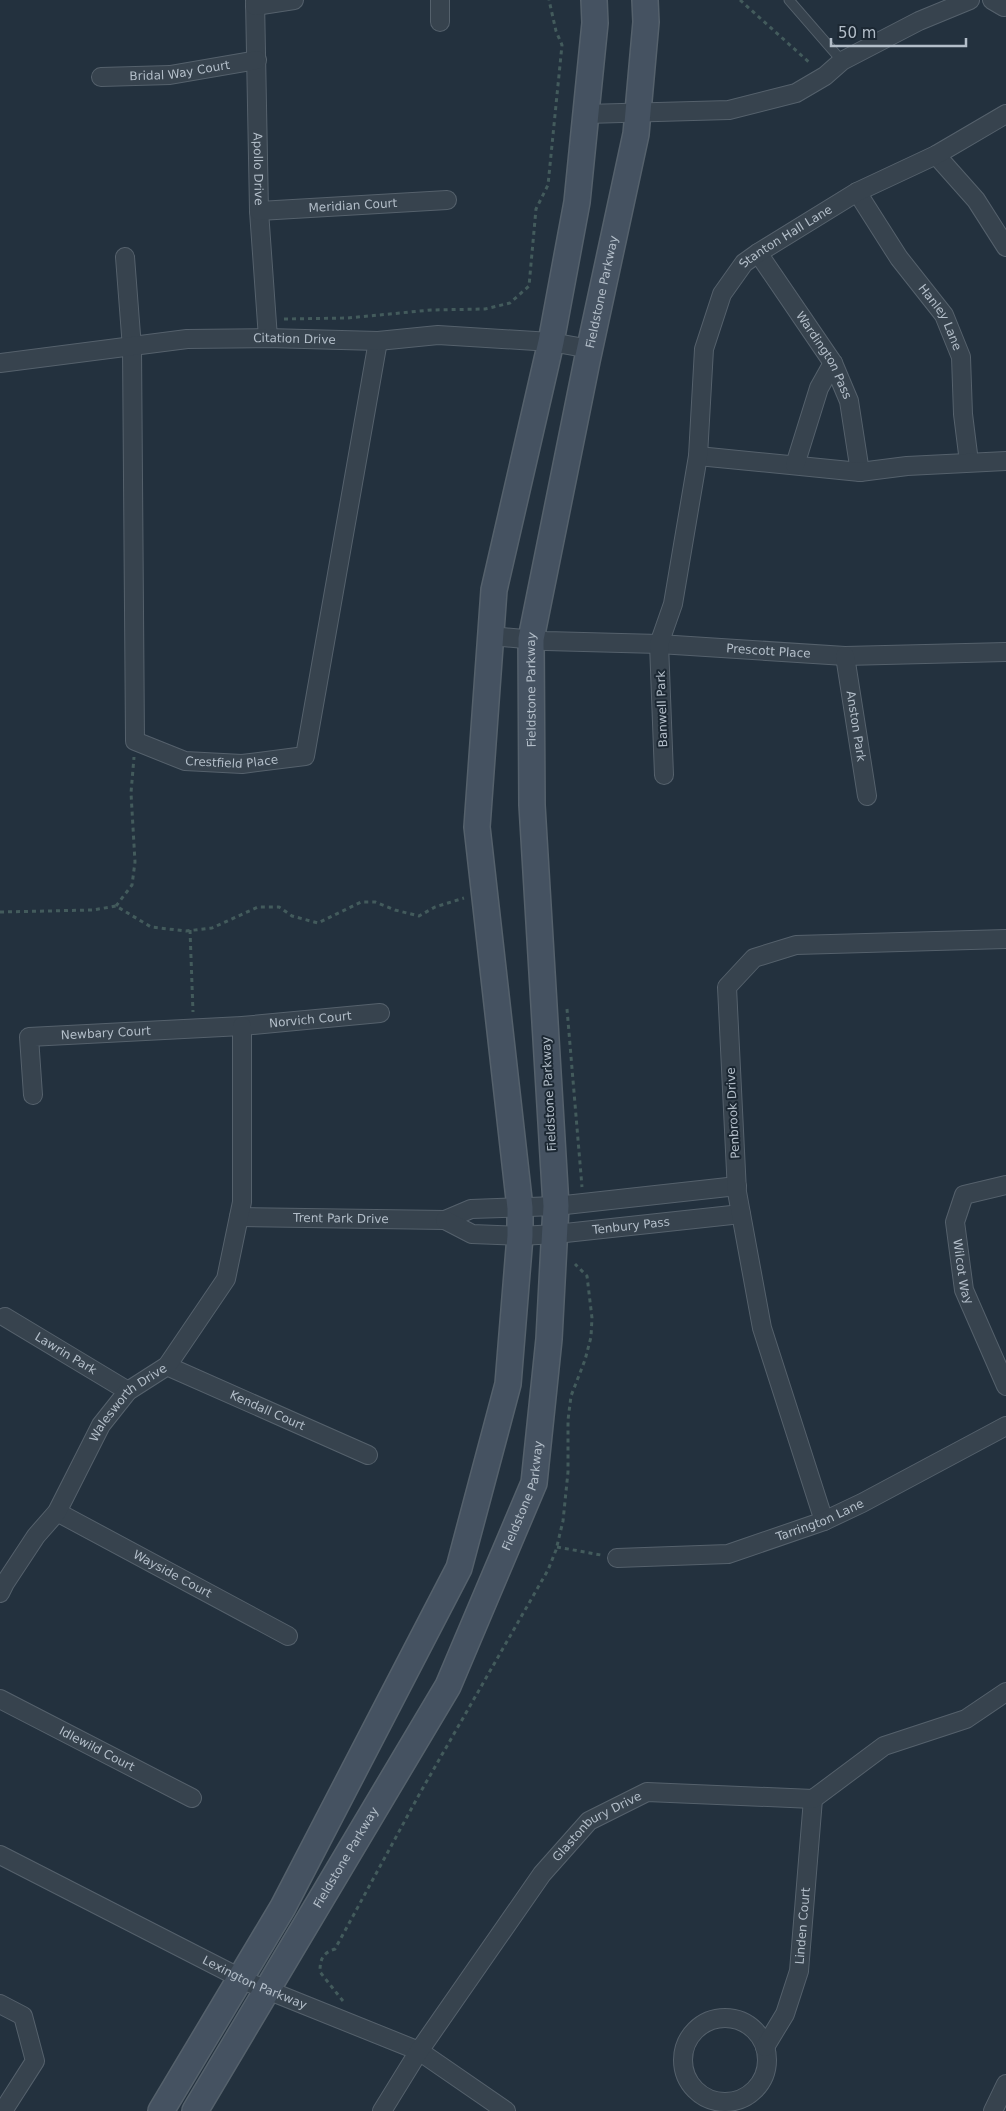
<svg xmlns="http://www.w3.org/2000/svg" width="1006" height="2111" font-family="'DejaVu Sans',sans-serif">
  <rect width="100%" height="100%" fill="#23313e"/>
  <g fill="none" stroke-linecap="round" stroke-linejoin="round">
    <g stroke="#55616c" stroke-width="11">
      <path id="lane" d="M789,0L842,61"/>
    </g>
    <g stroke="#55616c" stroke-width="20">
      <g id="street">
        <path id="s1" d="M255,0L259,211L268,338"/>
        <path d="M992,0L1004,7"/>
        <path d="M255,6L294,0"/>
        <path d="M440,22V0"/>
        <path id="s2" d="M101,77L170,75L257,60"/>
        <path d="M586,114L729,110L796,93L825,76L842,61L919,21L970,0"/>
        <path d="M936,155L976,200L1006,247"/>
        <path id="s3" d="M857,192L899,258L944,315L961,357L963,414L969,462"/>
        <path id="s4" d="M259,211L447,200"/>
        <path id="s5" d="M758,253L833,363L849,401L860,472"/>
        <path id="s6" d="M125,257L132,348L135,741L185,761L242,764L305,756L378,341"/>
        <path id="s7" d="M0,363L187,339L268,338L378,341L438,335L551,342L590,349"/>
        <path d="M698,456L860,472L907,466L1006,461"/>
        <path d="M795,465L819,388L833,363"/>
        <path id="s8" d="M491,636L546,641L659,644L845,656L1006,652"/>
        <path id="s9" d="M845,656L867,796"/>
        <path id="s10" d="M664,775L659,644L673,604L698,456L704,349L722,294L744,263L758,253L857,192L936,155L1006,114"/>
        <path id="s11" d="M33,1095L29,1037L242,1026L380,1013"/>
        <path id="s12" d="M1006,1185L964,1195L955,1222L964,1290L1006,1386"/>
        <path id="s13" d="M239,1217L445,1220L471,1209L556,1206L737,1186"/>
        <path id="s14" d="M445,1220L472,1234L520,1236L556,1234L741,1214"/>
        <path id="s15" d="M5,1317L128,1391"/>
        <path id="s16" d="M167,1366L368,1455"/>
        <path id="s17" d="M57,1512L288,1636"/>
        <path d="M824,1521L762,1328L737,1192L727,987L754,958L796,945L1006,939"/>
        <path id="s18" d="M617,1558L728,1554L824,1521L862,1503L1006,1426"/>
        <path id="s19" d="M0,1593L5,1583L36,1536L57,1512L101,1425L128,1391L167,1366L226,1279L242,1202V1026"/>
        <path id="s20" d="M0,1699L192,1798"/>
        <path id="s21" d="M0,1855L250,1983L419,2051L506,2111"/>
        <path d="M0,2004L23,2016L35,2061L3,2111"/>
        <circle cx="725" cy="2060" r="42"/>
        <path id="s22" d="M765,2047L785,2014L799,1971L813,1799"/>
        <path id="s23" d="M382,2111L419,2051L542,1874L589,1821L647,1792L813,1799L884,1746L966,1719L1006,1692"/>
        <path d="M993,2111L1006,2084"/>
      </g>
    </g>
    <g stroke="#55616c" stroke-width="28">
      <g id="secondary">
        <path d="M161,2111L283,1907L459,1568L508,1384L520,1236V1208L477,827L494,590L551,342L577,202L595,23L594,0"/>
        <path id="s24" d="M195,2111L448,1686L534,1483L549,1339L556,1206L532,805L531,639L587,361L636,134L646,22L645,0"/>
      </g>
    </g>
    <g stroke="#435b5c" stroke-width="3" stroke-dasharray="4 4" stroke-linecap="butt">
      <path d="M740,0L811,64"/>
      <path d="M284,319L348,318L431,310L485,309L510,303L529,286L536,209L548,185L562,45L556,31L549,0"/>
      <path d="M116,906L132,885L135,862L131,793L134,757"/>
      <path d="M0,912L93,910L116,906L151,927L186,931L212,928L258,907H279L292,916L318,923L361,902H375L395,910L419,916L435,907L464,898"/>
      <path d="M190,930L193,1012"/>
      <path d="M567,1009L582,1187"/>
      <path d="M557,1547L601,1555"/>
      <path d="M343,2001L320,1972C320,1960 322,1953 335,1949L420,1793L548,1570L556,1550L563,1521L568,1472V1420L571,1396L585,1360L591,1337L592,1318L587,1276L575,1264"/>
    </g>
    <use href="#lane" stroke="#37434e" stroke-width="9"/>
    <use href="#street" stroke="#37434e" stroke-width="18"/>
    <use href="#secondary" stroke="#455261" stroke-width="25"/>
  </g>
  <g text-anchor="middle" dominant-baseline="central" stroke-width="4" stroke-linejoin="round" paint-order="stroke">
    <g font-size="12" fill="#b3bec9" stroke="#1c2833">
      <text stroke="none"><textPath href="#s2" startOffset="79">Bridal Way Court</textPath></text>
      <text stroke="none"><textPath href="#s1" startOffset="169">Apollo Drive</textPath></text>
      <text stroke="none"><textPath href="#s4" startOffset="94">Meridian Court</textPath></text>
      <text stroke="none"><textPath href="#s10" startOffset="576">Stanton Hall Lane</textPath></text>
      <text stroke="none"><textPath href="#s24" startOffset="1915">Fieldstone Parkway</textPath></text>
      <text stroke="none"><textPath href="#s3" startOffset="151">Hanley Lane</textPath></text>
      <text stroke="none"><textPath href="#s7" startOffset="296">Citation Drive</textPath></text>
      <text stroke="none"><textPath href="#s5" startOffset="122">Wardington Pass</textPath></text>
      <text stroke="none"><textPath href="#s8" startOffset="278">Prescott Place</textPath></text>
      <text stroke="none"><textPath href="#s24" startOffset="1510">Fieldstone Parkway</textPath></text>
      <text transform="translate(662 709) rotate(-92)">Banwell Park</text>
      <text stroke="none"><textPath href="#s9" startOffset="71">Anston Park</textPath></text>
      <text stroke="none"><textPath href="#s6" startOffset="585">Crestfield Place</textPath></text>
      <text stroke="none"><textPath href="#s11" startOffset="340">Norvich Court</textPath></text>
      <text stroke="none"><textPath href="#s11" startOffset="135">Newbary Court</textPath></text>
      <text transform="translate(549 1094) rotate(-93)">Fieldstone Parkway</text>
      <text transform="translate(733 1113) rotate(-93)">Penbrook Drive</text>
      <text stroke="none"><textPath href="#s13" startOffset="102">Trent Park Drive</textPath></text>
      <text stroke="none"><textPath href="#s14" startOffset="190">Tenbury Pass</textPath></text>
      <text stroke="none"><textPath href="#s12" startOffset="122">Wilcot Way</textPath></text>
      <text stroke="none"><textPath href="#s15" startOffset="71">Lawrin Park</textPath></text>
      <text stroke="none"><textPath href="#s19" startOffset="232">Walesworth Drive</textPath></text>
      <text stroke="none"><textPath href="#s16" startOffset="110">Kendall Court</textPath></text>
      <text stroke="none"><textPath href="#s24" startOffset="700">Fieldstone Parkway</textPath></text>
      <text stroke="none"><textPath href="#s18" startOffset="209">Tarrington Lane</textPath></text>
      <text stroke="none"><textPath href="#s17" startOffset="131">Wayside Court</textPath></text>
      <text stroke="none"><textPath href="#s20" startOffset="109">Idlewild Court</textPath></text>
      <text stroke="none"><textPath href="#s23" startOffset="360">Glastonbury Drive</textPath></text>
      <text stroke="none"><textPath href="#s24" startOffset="295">Fieldstone Parkway</textPath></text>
      <text stroke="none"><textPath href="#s22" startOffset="129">Linden Court</textPath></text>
      <text stroke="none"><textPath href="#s21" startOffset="285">Lexington Parkway</textPath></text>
    </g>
  </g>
  <path d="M831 38v8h135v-8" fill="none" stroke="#b3bec9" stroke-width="2.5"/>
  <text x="838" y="38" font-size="15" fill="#b3bec9" stroke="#1c2833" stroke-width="4" paint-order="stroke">50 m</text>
</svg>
